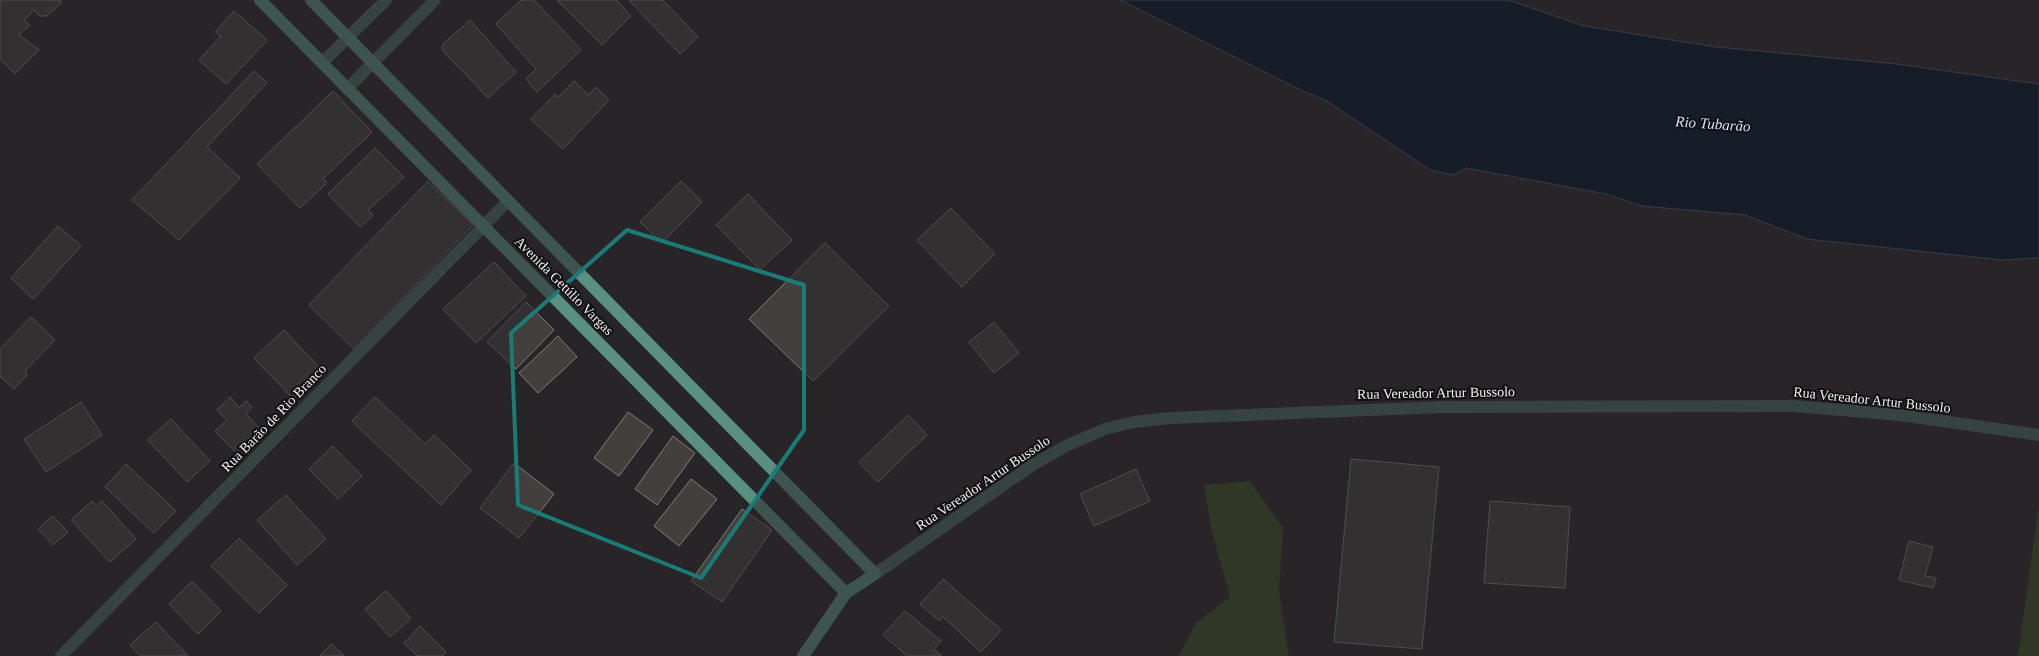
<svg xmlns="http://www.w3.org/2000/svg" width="2039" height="656" font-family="'Times New Roman',serif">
  <rect width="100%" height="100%" fill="#282528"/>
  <g fill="#3c4f26">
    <path d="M1250,481L1283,528L1279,592L1289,656H1179L1196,623L1230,597L1211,528L1204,485Z"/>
    <path d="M2039,503V656H2018Z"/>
  </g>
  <path fill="#00162b" stroke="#495867" d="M1120,0H1508L1584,26L1716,47L1897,64L2039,84V258L2002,260L1807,239L1745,215L1642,206L1606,194L1466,168L1453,175L1430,170L1325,100L1303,91Z"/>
  <g fill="#423f3d" stroke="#807c7a">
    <path d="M0,0H61V3L47,16H40L34,10L24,20L30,25L19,35L39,50L15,74L0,59Z"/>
    <path d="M521,0H534L581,50L537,92L526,79L536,69L496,24Z"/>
    <path d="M557,0H616L631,16L602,45Z"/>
    <path d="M629,0H663L698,37L680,54Z"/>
    <path d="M234,11L267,40L226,84L199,60L221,36L215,32Z"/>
    <path d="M470,20L516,72L488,98L443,51L442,45Z"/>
    <path d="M254,71L267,83L207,147L240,178L179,240L132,200Z"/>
    <path d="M574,81L589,95L596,87L609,100L563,149L531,119L555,94L558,97Z"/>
    <path d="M333,91L372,132L323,179L327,183L300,208L257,164Z"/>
    <path d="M375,148L404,177L368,210L373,215L360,227L328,194Z"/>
    <path d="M428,181L473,225L354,349L309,305Z"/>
    <path d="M681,181L702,202L662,243L640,222Z"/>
    <path d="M748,194L792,240L760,270L716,225Z"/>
    <path d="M951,208L995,254L962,287L917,240Z"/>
    <path d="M58,226L81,246L33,299L11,278Z"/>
    <path d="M825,243L889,306L813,381L749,319Z"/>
    <path d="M494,262L526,296L476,343L443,309Z"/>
    <path d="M526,302L554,330L516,369L487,342Z"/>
    <path d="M31,317L55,340L25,371L27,375L14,389L0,376V349Z"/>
    <path d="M994,322L1019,353L994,373L969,342Z"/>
    <path d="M284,330L323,371L293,399L254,358Z"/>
    <path d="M558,336L577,357L538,393L519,373Z"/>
    <path d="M230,397L239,408L246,401L252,407L246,414L260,429L236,453L215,431L227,420L217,410Z"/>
    <path d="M375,397L425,444L434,435L471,470L441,505L352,421Z"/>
    <path d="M81,402L102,435L46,472L24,439Z"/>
    <path d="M628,412L653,430L619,476L594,458Z"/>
    <path d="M908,415L927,435L878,482L859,462Z"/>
    <path d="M171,419L210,461L187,482L148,440Z"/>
    <path d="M673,436L695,453L657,505L635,489Z"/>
    <path d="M333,446L362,476L338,499L309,469Z"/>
    <path d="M1351,459L1439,467L1422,649L1334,642Z"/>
    <path d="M514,463L554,494L519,538L480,508Z"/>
    <path d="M126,464L176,511L154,533L105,487Z"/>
    <path d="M1136,469L1150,501L1094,526L1080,494Z"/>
    <path d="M691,479L717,499L679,546L654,526Z"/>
    <path d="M286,495L326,539L297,565L257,520Z"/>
    <path d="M92,501L96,506L102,501L136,539L110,562L71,520Z"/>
    <path d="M1490,501L1570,507L1565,588L1484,583Z"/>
    <path d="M742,509L772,530L722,602L691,581Z"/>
    <path d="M53,516L68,532L53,545L38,529Z"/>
    <path d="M239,538L287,585L259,613L211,566Z"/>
    <path d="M1909,541L1933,547L1925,576L1936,578L1933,588L1899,580Z"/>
    <path d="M943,579L1001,630L981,652L943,617L939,621L920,604Z"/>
    <path d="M192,581L221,611L198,634L169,604Z"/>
    <path d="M386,591L411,618L390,637L365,609Z"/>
    <path d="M905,611L941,641L934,649L942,656H907L883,635Z"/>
    <path d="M156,622L188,656H140L130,645Z"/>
    <path d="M420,626L446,652L442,656H417L404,643Z"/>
    <path d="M331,644L344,656H320Z"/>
  </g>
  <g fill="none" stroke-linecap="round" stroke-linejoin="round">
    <g stroke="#496962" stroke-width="12">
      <path d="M322,63L386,0"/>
      <path d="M347,89L435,0"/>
      <path d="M875,574L1034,464L1068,445L1105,429L1134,422L1170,418L1443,407L1794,406L1900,415L2039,435"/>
      <path d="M61,656L508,201"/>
    </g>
    <g stroke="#5a8f83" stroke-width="12">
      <path d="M260,0L846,593"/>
      <path d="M311,0L875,574L846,593L803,656"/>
    </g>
  </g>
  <path d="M0 0H2039V656H0ZM627,230L804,285V430L701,578L518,505L511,333Z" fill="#282528" fill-opacity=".55" fill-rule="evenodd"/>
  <path fill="none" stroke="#1a7c75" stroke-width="4" stroke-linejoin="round" d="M627,230L804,285V430L701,578L518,505L511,333Z"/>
  <g text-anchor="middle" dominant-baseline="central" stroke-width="4" stroke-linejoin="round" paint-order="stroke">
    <g font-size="14" fill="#f2f1f2" stroke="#100f10">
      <text transform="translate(564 286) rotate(45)">Avenida Getúlio Vargas</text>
      <text transform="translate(1436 393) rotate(-1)">Rua Vereador Artur Bussolo</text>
      <text transform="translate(1872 400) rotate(6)">Rua Vereador Artur Bussolo</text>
      <text transform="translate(274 418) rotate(-46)">Rua Barão de Rio Branco</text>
      <text transform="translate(983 483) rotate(-34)">Rua Vereador Artur Bussolo</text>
    </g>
    <g font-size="15" font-style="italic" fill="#c8e5ff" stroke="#100f10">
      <text transform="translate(1713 124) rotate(4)">Rio Tubarão</text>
    </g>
  </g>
</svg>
